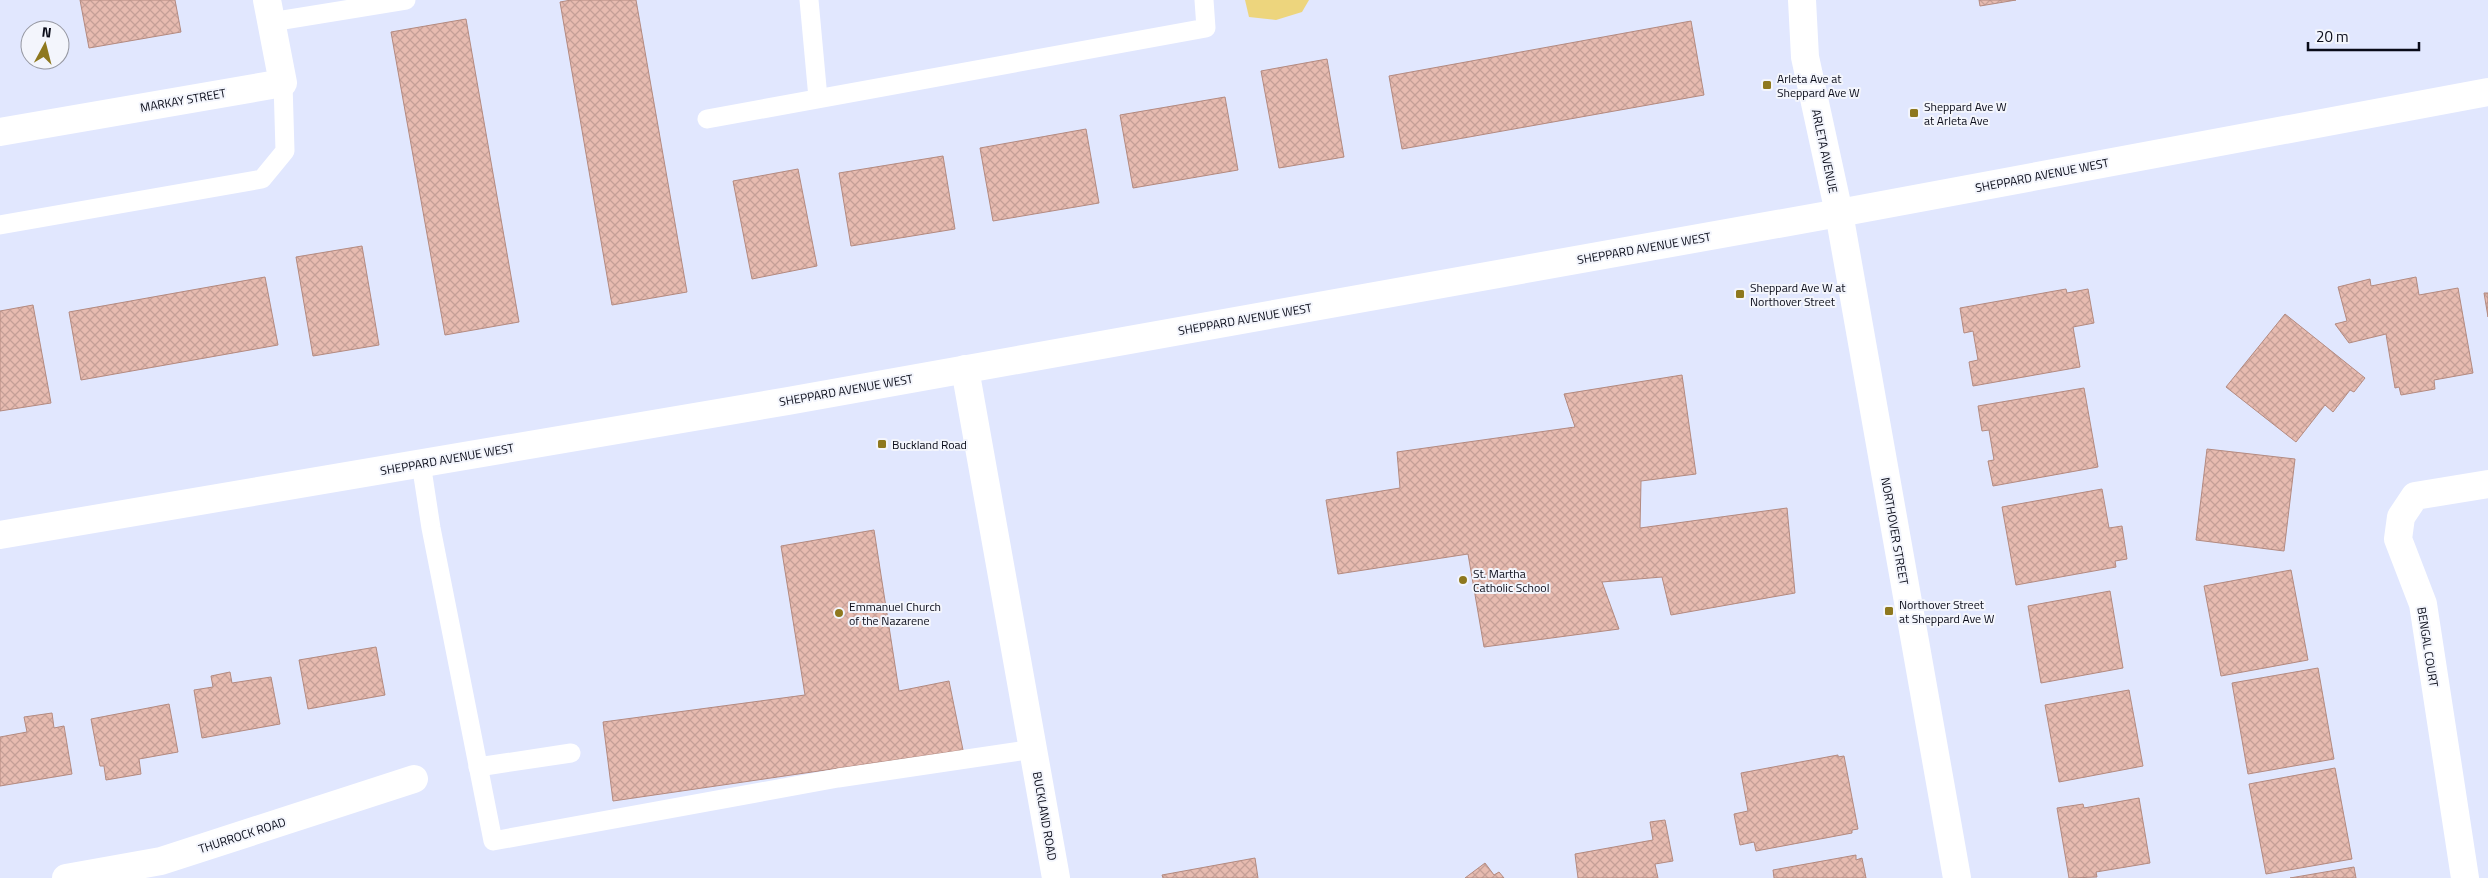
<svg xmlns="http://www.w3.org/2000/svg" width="2488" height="878" font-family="'Titillium Web',sans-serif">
  <defs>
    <pattern id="building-cross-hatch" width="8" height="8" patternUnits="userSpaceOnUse" patternTransform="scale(1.25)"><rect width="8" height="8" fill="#e7bbb0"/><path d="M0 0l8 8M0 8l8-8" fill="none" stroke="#c59f97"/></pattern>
  </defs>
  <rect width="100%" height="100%" fill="#e1e7fe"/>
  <path fill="#edd57d" d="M1245,0H1309L1302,12L1276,20L1249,17Z"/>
  <g fill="url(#building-cross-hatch)" stroke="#b38a80">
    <path d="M80,0H175L181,32L89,48Z"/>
    <path d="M571,0H636L687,292L612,305L560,2Z"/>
    <path d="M1979,0H2016L1980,6Z"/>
    <path d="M466,19L519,322L445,335L391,32Z"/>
    <path d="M1691,21L1704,95L1402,149L1389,76Z"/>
    <path d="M1327,59L1344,157L1279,168L1261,71Z"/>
    <path d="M1225,97L1238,170L1133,188L1120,115Z"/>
    <path d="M1086,129L1099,203L993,221L980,148Z"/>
    <path d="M943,156L955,229L851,246L839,173Z"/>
    <path d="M798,169L817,266L752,279L733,181Z"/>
    <path d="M362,246L379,345L313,356L296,257Z"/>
    <path d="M265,277L278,345L81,380L69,312Z"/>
    <path d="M2416,277L2419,295L2458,288L2473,373L2434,380L2435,389L2401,395L2399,387L2395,388L2386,334L2349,343L2335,324L2347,321L2338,287L2370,279L2371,286Z"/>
    <path d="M2066,289L2067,293L2088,289L2094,323L2073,327L2080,367L1973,386L1969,362L1978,360L1973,331L1964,333L1960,308Z"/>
    <path d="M2484,293H2488V317Z"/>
    <path d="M33,305L51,403L0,411V311Z"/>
    <path d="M2285,314L2365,378L2354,392L2350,390L2333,412L2325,405L2296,442L2226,387Z"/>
    <path d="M1682,375L1696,474L1641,481L1640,528L1787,508L1795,593L1671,615L1662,577L1602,582L1619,629L1484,647L1468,554L1338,574L1326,500L1400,488L1397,452L1575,427L1564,394Z"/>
    <path d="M2084,388L2098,467L1993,486L1988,461L1994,460L1989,430L1982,431L1978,406Z"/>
    <path d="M2207,449L2295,459L2284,551L2196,540Z"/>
    <path d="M2102,489L2109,528L2122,526L2127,559L2115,561L2116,567L2016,585L2002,507Z"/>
    <path d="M874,530L899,691L949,681L963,750L613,801L603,722L805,695L781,546Z"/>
    <path d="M2291,570L2308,660L2221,676L2204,586Z"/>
    <path d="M2110,591L2123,668L2041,683L2028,606Z"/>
    <path d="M376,647L385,695L308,709L299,660Z"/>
    <path d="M2318,668L2334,759L2248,774L2232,683Z"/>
    <path d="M230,672L232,683L271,677L280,724L202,738L194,690L213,687L211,676Z"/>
    <path d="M2129,690L2143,766L2059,782L2045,705Z"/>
    <path d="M169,704L178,752L139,759L141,774L106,780L104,766H100L91,719Z"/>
    <path d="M52,713L54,728L64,726L72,774L0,786V737L27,732L24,717Z"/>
    <path d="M1838,755V757L1844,756L1858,829L1852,830V833L1756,851L1754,842L1740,845L1734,814L1748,811L1741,773Z"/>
    <path d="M2335,768L2352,859L2266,874L2249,784Z"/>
    <path d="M2139,798L2150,863L2096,872L2097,877L2069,878L2057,808L2083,804L2084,808Z"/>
    <path d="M1665,820L1673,861L1655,864L1658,878H1578L1575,854L1653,840L1650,822Z"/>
    <path d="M1856,855V860L1862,858L1866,878H1774L1773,870Z"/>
    <path d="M1255,858L1258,878H1163L1162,875Z"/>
    <path d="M1485,863L1494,875L1499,872L1504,878H1465Z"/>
    <path d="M2354,867L2356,878H2290Z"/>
  </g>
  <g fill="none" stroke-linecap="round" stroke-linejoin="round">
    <g stroke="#fff" stroke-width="19">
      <path d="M809,0L818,98"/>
      <path d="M271,22L406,0"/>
      <path d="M707,119L1206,28L1204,0"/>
      <path d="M0,225L262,179L285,151L283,83"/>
      <path d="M421,463L431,528L493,841L838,778L1034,749"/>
      <path d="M478,767L571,753"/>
    </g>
    <g stroke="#fff" stroke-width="28">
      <path d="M0,132L283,83L267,0"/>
      <path d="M965,369L1056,878"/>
      <path d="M66,878L161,861L414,779"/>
      <path d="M2465,878L2423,604L2398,539L2401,517L2415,496L2488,484"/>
    </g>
    <path stroke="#fff" stroke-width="28" d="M1802,0L1805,57L1839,213L1957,878"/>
    <path stroke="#fff" stroke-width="28" d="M0,535L788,401L1839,213L2488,92"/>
  </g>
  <g fill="#8e781e" stroke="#f3f5fc" stroke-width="2">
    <rect x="1762" y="80" width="10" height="10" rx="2.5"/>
    <rect x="1909" y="108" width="10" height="10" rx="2.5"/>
    <rect x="1735" y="289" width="10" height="10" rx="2.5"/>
    <rect x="877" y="439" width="10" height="10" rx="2.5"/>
    <circle cx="1463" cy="580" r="5"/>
    <rect x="1884" y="606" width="10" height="10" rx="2.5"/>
    <circle cx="839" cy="613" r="5"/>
  </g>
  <g text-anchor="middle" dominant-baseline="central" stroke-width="4" stroke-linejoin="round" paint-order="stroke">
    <g font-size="12" fill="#090b18" stroke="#f3f5fc" text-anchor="start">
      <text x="1777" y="78">Arleta Ave at<tspan x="1777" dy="14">Sheppard Ave W</tspan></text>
      <text x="1924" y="106">Sheppard Ave W<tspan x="1924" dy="14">at Arleta Ave</tspan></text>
      <text x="1750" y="287">Sheppard Ave W at<tspan x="1750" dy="14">Northover Street</tspan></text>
      <text x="892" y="444">Buckland Road</text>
      <text x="1473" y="573">St. Martha<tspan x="1473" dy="14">Catholic School</tspan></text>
      <text x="1899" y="604">Northover Street<tspan x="1899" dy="14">at Sheppard Ave W</tspan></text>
      <text x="849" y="606">Emmanuel Church<tspan x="849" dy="14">of the Nazarene</tspan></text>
    </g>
    <g font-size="12" fill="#090b18" stroke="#f3f5fc">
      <text transform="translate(183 100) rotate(-10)">MARKAY STREET</text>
      <text transform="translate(1825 151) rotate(78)">ARLETA AVENUE</text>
      <text transform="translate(2042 175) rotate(-11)">SHEPPARD AVENUE WEST</text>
      <text transform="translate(1644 248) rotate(-10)">SHEPPARD AVENUE WEST</text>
      <text transform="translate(1245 319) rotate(-10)">SHEPPARD AVENUE WEST</text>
      <text transform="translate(846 390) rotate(-10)">SHEPPARD AVENUE WEST</text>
      <text transform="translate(447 459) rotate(-10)">SHEPPARD AVENUE WEST</text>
      <text transform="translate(1895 531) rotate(80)">NORTHOVER STREET</text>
      <text transform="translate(2428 647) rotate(81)">BENGAL COURT</text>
      <text transform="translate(1045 816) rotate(80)">BUCKLAND ROAD</text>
      <text transform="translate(242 835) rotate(-18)">THURROCK ROAD</text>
    </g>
  </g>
  <g transform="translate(45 45) rotate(7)"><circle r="24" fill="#f3f5fc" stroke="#9597a1"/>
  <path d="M0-4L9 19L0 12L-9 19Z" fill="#8e781e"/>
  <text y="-8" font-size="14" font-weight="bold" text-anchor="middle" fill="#090b18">N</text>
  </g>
  <path d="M2308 42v8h111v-8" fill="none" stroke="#090b18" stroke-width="2.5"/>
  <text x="2316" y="42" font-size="15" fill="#090b18" stroke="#f3f5fc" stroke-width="4" paint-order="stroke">20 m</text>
</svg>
